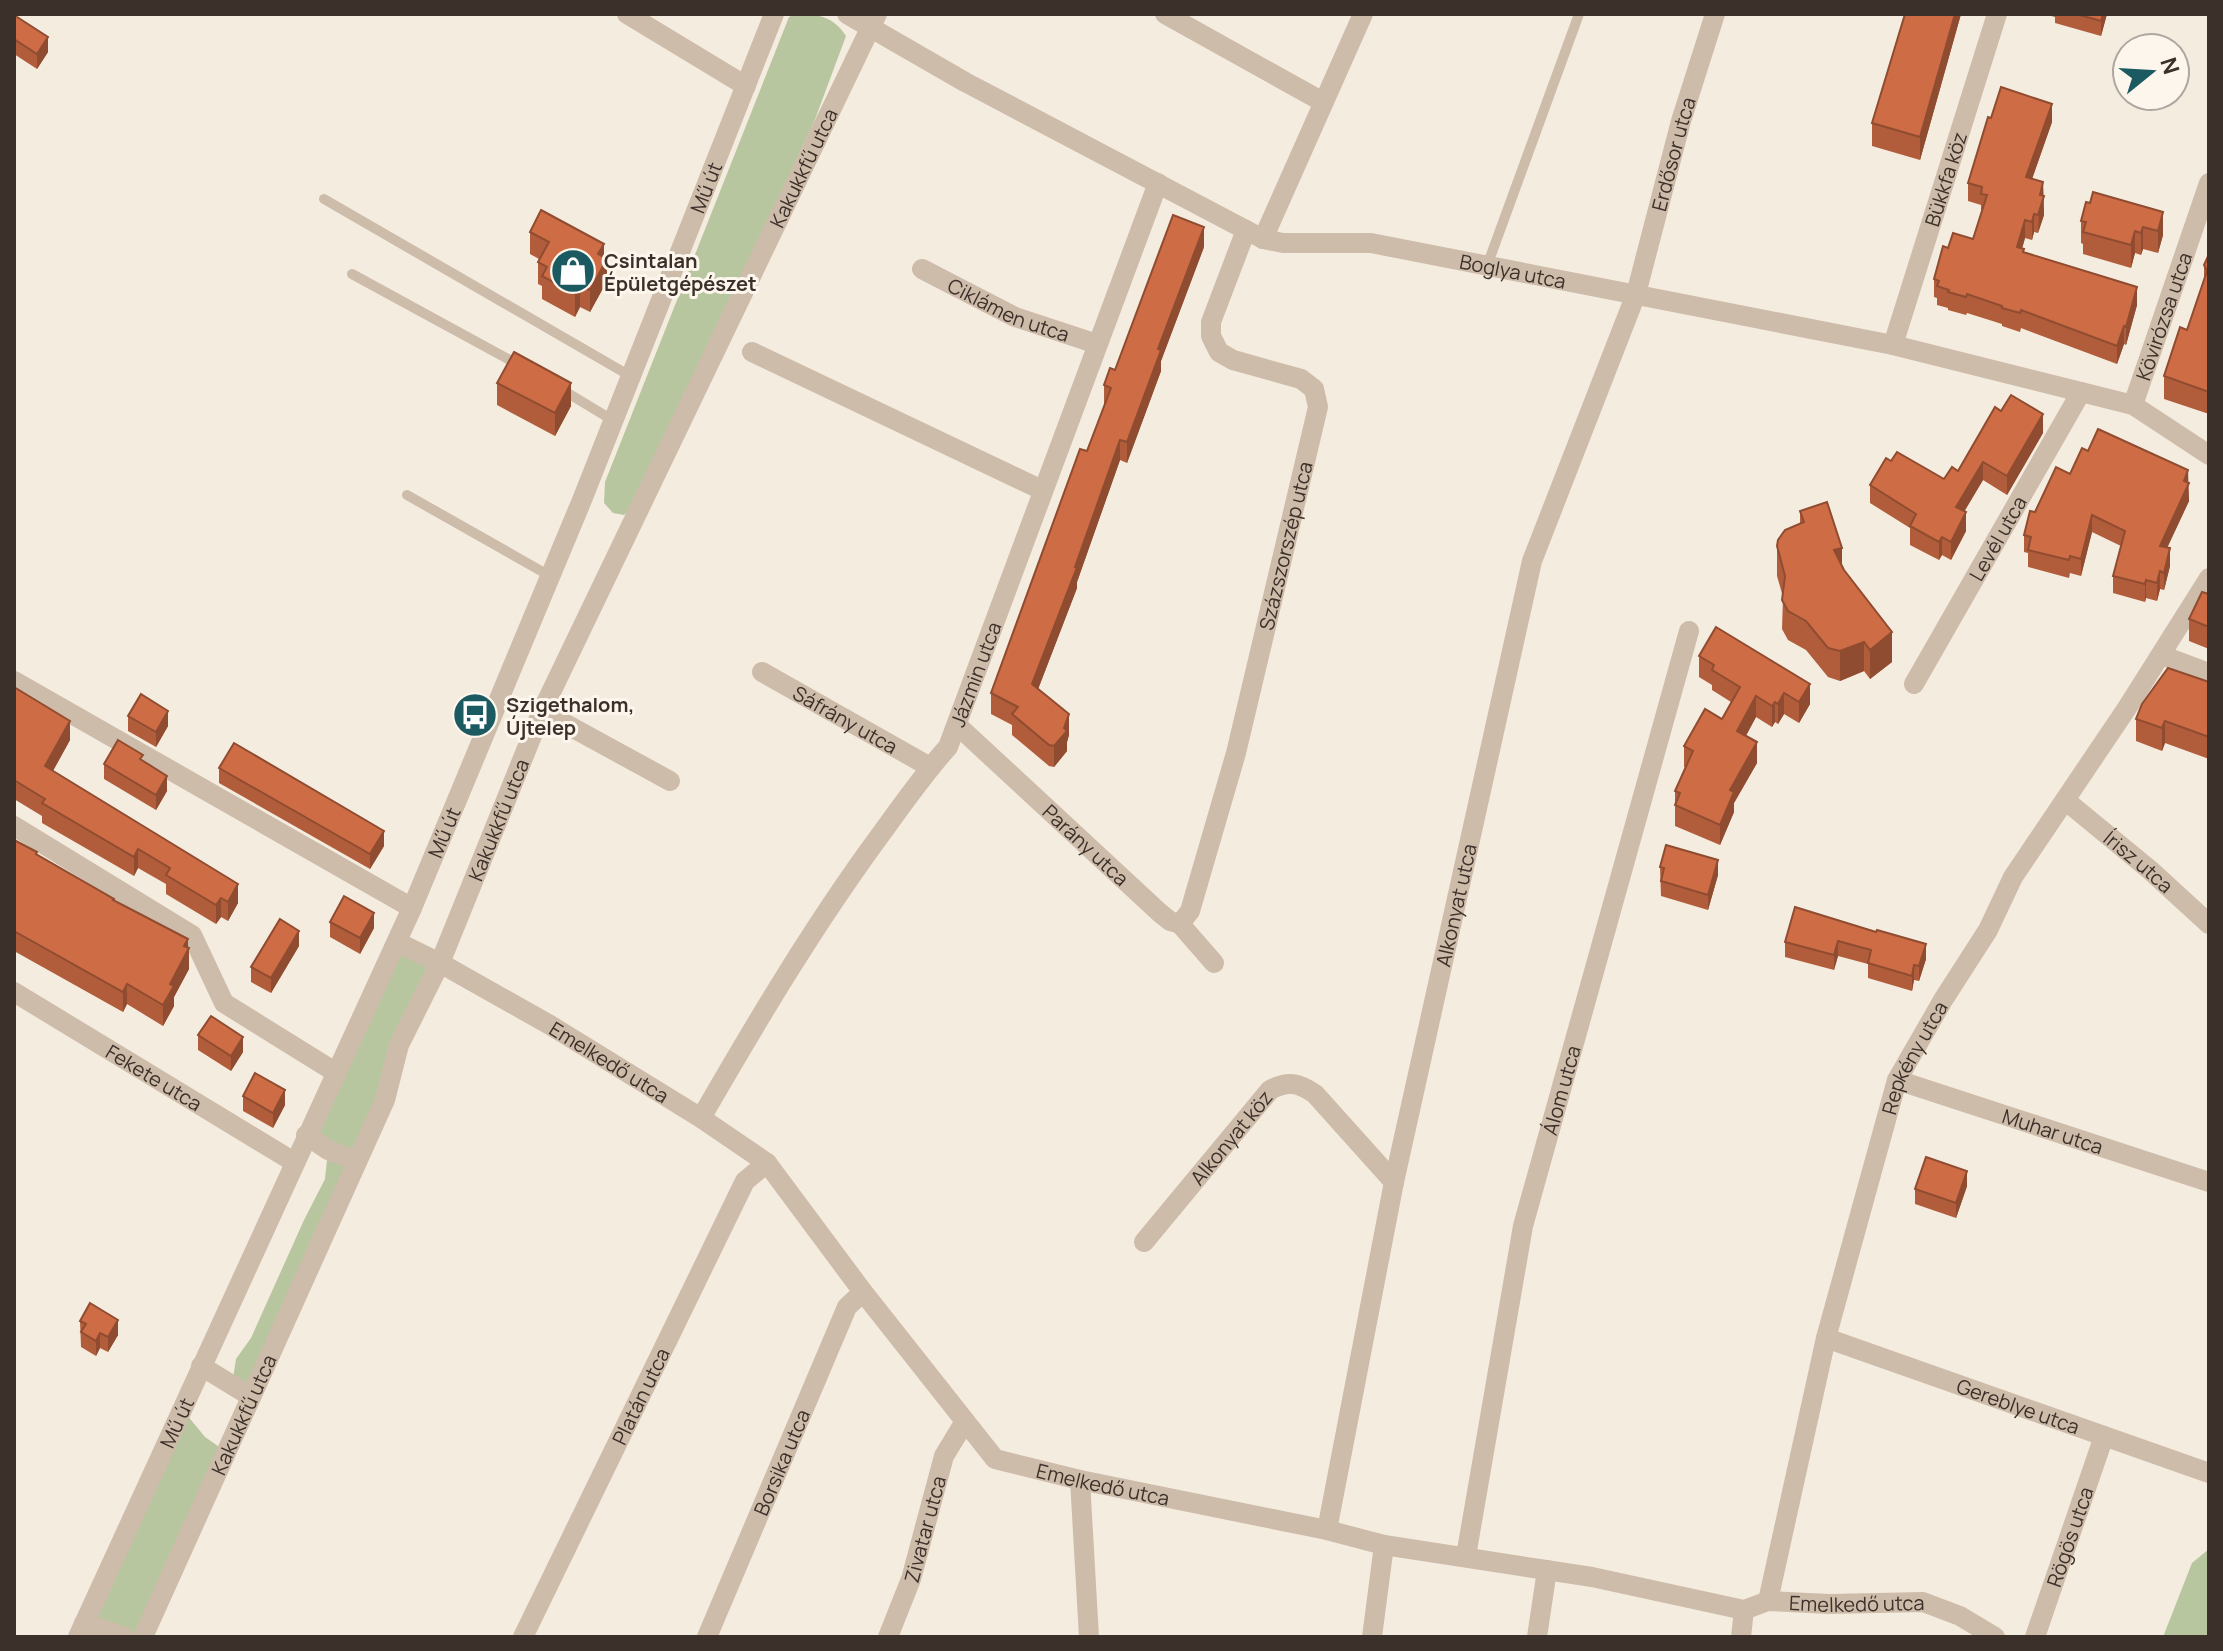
<svg xmlns="http://www.w3.org/2000/svg" width="2223" height="1651" font-family="Manrope,sans-serif">
  <rect width="100%" height="100%" fill="#f5ece0"/>
  <g fill="#b7c69e">
    <path d="M795,14C818,14 833,16 846,36L814,122L633,508L624,515L613,513L604,503L605,482L789,17Z"/>
    <path d="M397,942L440,963L254,1388L233,1378L236,1359L251,1338L304,1220L325,1179L328,1150L310,1127Z"/>
    <path d="M182,1409L205,1437L225,1451L141,1637H78Z"/>
    <path d="M2209,1549V1637H2163L2192,1563Z"/>
  </g>
  <g fill="none" stroke-linecap="round" stroke-linejoin="round">
    <g stroke="#cebcaa" stroke-width="10">
      <path d="M324,199L632,377"/>
      <path d="M1487,266L1579,14"/>
      <path d="M352,274L519,365"/>
      <path d="M561,389L614,421"/>
      <path d="M407,495L550,576"/>
    </g>
    <g stroke="#cebcaa" stroke-width="20">
      <path d="M627,14L746,86"/>
      <path id="s1" d="M847,14L965,82L1263,239L1283,243H1371L1893,345L2133,405L2209,455"/>
      <path d="M1165,14L1323,102"/>
      <path d="M1263,239L1363,14"/>
      <path id="s2" d="M922,269L1015,317L1097,344"/>
      <path id="s3" d="M1893,345L1997,14"/>
      <path d="M752,352L1042,490"/>
      <path id="s4" d="M2133,405L2209,183"/>
      <path d="M2161,655L2209,673"/>
      <path id="s5" d="M762,672L930,767"/>
      <path d="M14,681L412,908"/>
      <path id="s6" d="M1914,684L2081,392"/>
      <path d="M542,711L670,781"/>
      <path id="s7" d="M957,725L1160,913L1170,921L1180,924L1214,963"/>
      <path id="s8" d="M2065,800L2150,870L2209,924"/>
      <path d="M14,826L192,935L224,1003L335,1072"/>
      <path id="s9" d="M1180,924L1190,911L1236,753L1318,407L1314,389L1301,379L1233,360L1219,352L1211,336V322L1246,230"/>
      <path id="s10" d="M397,942L440,963L550,1025L701,1118L767,1163L863,1292L995,1459L1080,1480L1327,1530L1384,1545L1592,1577L1744,1610L1768,1601L1829,1604L1923,1602L1960,1616L1995,1637"/>
      <path id="s11" d="M14,992L294,1162"/>
      <path id="s12" d="M1897,1080L2209,1182"/>
      <path id="s13" d="M701,1118C757,1021 814,925 881,834C902,805 923,775 948,747L1158,183"/>
      <path d="M306,1135L328,1150L357,1161"/>
      <path id="s14" d="M1144,1242L1270,1090C1288,1080 1299,1083 1315,1094L1394,1182"/>
      <path id="s15" d="M1826,1338L2209,1473"/>
      <path d="M201,1366L250,1396"/>
      <path d="M1080,1480L1089,1637"/>
      <path id="s16" d="M1327,1530L1394,1182L1532,561L1636,294L1681,121L1715,14"/>
      <path id="s17" d="M1466,1556L1523,1226L1689,631"/>
      <path id="s18" d="M1768,1601L1826,1338L1897,1080L1943,1000L1988,930L2013,877L2127,708L2209,578"/>
      <path d="M84,1623L124,1637"/>
      <path id="s19" d="M143,1637L385,1100L399,1045L440,963L542,711L877,14"/>
      <path id="s20" d="M523,1637L745,1181L767,1163"/>
      <path id="s21" d="M707,1637L847,1307L863,1292"/>
      <path id="s22" d="M888,1637L911,1579L944,1456L964,1423"/>
      <path d="M1372,1637L1384,1545"/>
      <path d="M1537,1637L1547,1570"/>
      <path d="M1741,1637L1744,1610"/>
      <path id="s23" d="M2035,1637L2104,1436"/>
    </g>
    <path stroke="#cebcaa" stroke-width="20" id="s24" d="M78,1637L412,908L582,500L774,14"/>
  </g>
  <g fill="#b15d3b">
    <path d="M1961,14L1920,160L1872,146V123Z"/>
    <path d="M2044,14H2107L2101,36L2055,23V17Z"/>
    <path d="M14,15L48,52L37,69L14,54Z"/>
    <path d="M2052,122L2032,179L2043,182L2044,215L2038,233L2034,232L2032,240L2025,238L2022,249L2024,252L2137,305L2126,345L2124,344L2117,364L2021,328L2020,332L2002,326V324L1967,313L1966,315L1948,310V308L1937,305V298L1934,297V279L1948,248L1973,239L1981,212V205L1968,201V183Z"/>
    <path d="M2163,212V235L2158,253L2143,249L2141,255L2135,253L2131,268L2083,254V244L2081,243V221Z"/>
    <path d="M530,232L604,257L607,281L590,312L580,307L575,317L542,299V286L538,284V262L539,259L530,254Z"/>
    <path d="M1204,247L1161,361V371L1127,463L1120,460L1077,582V588L1038,689L1069,735L1067,742V751L1054,767L1049,766L1012,735V725L991,714V693L1104,406V385Z"/>
    <path d="M2209,254V414L2164,399V376L2187,330L2204,280V265Z"/>
    <path d="M497,383L571,406L555,436L497,405Z"/>
    <path d="M2043,433L2007,495L1983,480L1964,512L1966,531L1951,560L1942,555L1939,560L1910,545V528L1870,503V485L1891,461L1944,479L1958,471Z"/>
    <path d="M2088,451L2188,483L2189,501L2167,548L2170,566L2164,590L2160,589L2157,601L2146,598L2145,602L2113,593V576L2121,546L2092,532L2081,576L2070,573L2069,578L2028,567V553L2024,552V535L2035,512L2070,474Z"/>
    <path d="M1800,511L1842,567L1892,662L1870,679L1864,671L1840,681L1828,677L1806,650L1788,640L1782,629L1783,597L1777,576V546L1800,524Z"/>
    <path d="M2209,594V649L2189,641V619Z"/>
    <path d="M1699,656L1810,704L1799,723L1784,714L1778,724L1775,722L1772,727L1756,717L1746,736L1757,763L1734,803V812L1720,845L1675,826V791L1685,767H1684V746L1722,719L1731,702L1712,690V685L1699,677Z"/>
    <path d="M2209,682V759L2165,743L2162,751L2136,741V719Z"/>
    <path d="M14,687L70,740L53,771L238,903L228,921L221,917L216,924L166,894V884L138,868L134,876L42,823V816L14,799Z"/>
    <path d="M128,716L168,726L156,747L128,731Z"/>
    <path d="M104,764L167,791L156,810L104,779Z"/>
    <path d="M219,768L384,846L370,869L219,783Z"/>
    <path d="M14,840L188,947L189,969L174,997V1006L163,1026L127,1004L123,1012L14,951Z"/>
    <path d="M1660,867L1718,875L1708,910L1661,896Z"/>
    <path d="M1795,907L1926,959L1919,981L1914,980L1912,991L1868,978V964L1838,956L1834,970L1785,957V942Z"/>
    <path d="M330,922L374,928L360,954L330,937Z"/>
    <path d="M299,946L271,993L251,982V967Z"/>
    <path d="M198,1035L243,1052L231,1071L198,1050Z"/>
    <path d="M243,1096L285,1105L273,1128L243,1111Z"/>
    <path d="M1967,1186L1956,1218L1915,1204V1189Z"/>
    <path d="M80,1321L118,1335L108,1352L100,1348L96,1356L81,1347Z"/>
  </g>
  <g fill="#904c30">
    <path d="M1955,14H1961L1920,160V137Z"/>
    <path d="M2103,14H2107L2101,36V21Z"/>
    <path d="M48,37V52L37,69V54Z"/>
    <path d="M2052,104V122L2026,196V177Z"/>
    <path d="M2043,182L2044,215L2038,233L2040,195Z"/>
    <path d="M2163,212V235L2158,253V231Z"/>
    <path d="M2034,214V232L2032,240V222Z"/>
    <path d="M2025,220V238L2017,265V247Z"/>
    <path d="M1204,227V247L1161,361V371L1127,463V442L1158,349Z"/>
    <path d="M2143,227V249L2141,255V233Z"/>
    <path d="M2135,231V253L2131,268V245Z"/>
    <path d="M604,244V264L607,259V281L590,312V290L598,254Z"/>
    <path d="M580,285V307L575,317V294Z"/>
    <path d="M2137,287V305L2126,345V327Z"/>
    <path d="M2124,326V344L2117,364V346Z"/>
    <path d="M571,383V406L555,436V413Z"/>
    <path d="M2043,414V433L2007,495V476Z"/>
    <path d="M1120,440V460L1077,582V588L1032,705V684Z"/>
    <path d="M1983,462V480L1956,525V507Z"/>
    <path d="M2188,470L2189,501L2160,563V546Z"/>
    <path d="M1966,512V531L1951,560V542Z"/>
    <path d="M2092,515V532L2081,576V559Z"/>
    <path d="M1942,537V555L1939,560V542Z"/>
    <path d="M1842,548V577L1834,550Z"/>
    <path d="M2170,548V566L2164,590V573Z"/>
    <path d="M2160,571V589L2157,601V583Z"/>
    <path d="M2146,580V598L2145,602V584Z"/>
    <path d="M1892,632V662L1870,679V650Z"/>
    <path d="M1864,642V671L1840,681V651Z"/>
    <path d="M1810,684V704L1799,723V702Z"/>
    <path d="M1784,693V714L1778,724V704Z"/>
    <path d="M1756,696V717L1737,751V731Z"/>
    <path d="M1775,702V722L1772,727V706Z"/>
    <path d="M168,711V726L156,747V732Z"/>
    <path d="M1069,714V735L1067,742V751L1054,767V746L1064,728Z"/>
    <path d="M70,721V740L45,785V766Z"/>
    <path d="M2165,721V743L2162,751V728Z"/>
    <path d="M1757,742V763L1734,803V812L1720,845V825L1730,790Z"/>
    <path d="M167,776V791L156,810V795Z"/>
    <path d="M384,831V846L370,869V854Z"/>
    <path d="M138,849V868L134,876V857Z"/>
    <path d="M1718,860V875L1708,910V895Z"/>
    <path d="M238,884V903L228,921V902Z"/>
    <path d="M221,898V917L216,924V905Z"/>
    <path d="M374,913V928L360,954V938Z"/>
    <path d="M299,931V946L271,993V978Z"/>
    <path d="M188,939V952L189,948V969L174,997V1006L163,1026V1005L184,946Z"/>
    <path d="M1838,941V956L1834,970V955Z"/>
    <path d="M1926,944V959L1919,981V966Z"/>
    <path d="M1914,965V980L1912,991V976Z"/>
    <path d="M127,984V1004L123,1012V992Z"/>
    <path d="M243,1037V1052L231,1071V1056Z"/>
    <path d="M285,1090V1105L273,1128V1113Z"/>
    <path d="M1967,1171V1186L1956,1218V1203Z"/>
    <path d="M118,1320V1335L108,1352V1337Z"/>
    <path d="M100,1333V1348L96,1356V1341Z"/>
  </g>
  <g fill="#ce6c45" stroke="#904c30" stroke-width="2">
    <path d="M1905,14H1955L1920,137L1872,123Z"/>
    <path d="M2076,14H2103L2101,21Z"/>
    <path d="M14,15L48,37L37,54L14,39Z"/>
    <path d="M2001,87L2052,104L2026,177L2043,182L2040,195L2044,196L2038,215L2034,214L2032,222L2025,220L2017,247L2024,249L2023,252L2137,287L2126,327L2124,326L2117,346L2021,310L2020,313L2002,308V306L1967,294L1966,297L1948,292L1949,290L1937,286L1939,281L1934,279L1943,246L1948,248L1953,233L1973,239L1987,195L1981,194L1982,187L1968,183L1988,117L1991,118Z"/>
    <path d="M2093,192L2163,212L2158,231L2143,227L2141,233L2135,231L2131,245L2083,232L2086,222L2081,221L2086,202L2090,203Z"/>
    <path d="M541,210L604,244L598,254L607,259L590,290L580,285L575,294L542,276L547,267L538,262L549,242L530,232Z"/>
    <path d="M1173,215L1204,227L1158,349L1161,350L1127,442L1120,440L1075,567H1077L1032,684L1069,714L1064,728L1067,731L1054,746L1049,745L1012,714L1018,707L991,693L1080,449L1087,451L1111,388L1104,385L1110,368L1115,370Z"/>
    <path d="M2209,254V392L2164,376L2180,327L2187,330L2207,271L2204,265Z"/>
    <path d="M514,352L571,383L555,413L497,383Z"/>
    <path d="M2011,395L2043,414L2007,476L1983,462L1956,507L1966,512L1951,542L1942,537L1939,542L1910,526L1916,514L1870,485L1886,458L1891,461L1897,452L1944,479L1952,467L1958,471L1995,407L2001,411Z"/>
    <path d="M2098,429L2188,470L2184,481L2189,483L2160,546L2170,548L2164,573L2160,571L2157,583L2146,580L2145,584L2113,576L2125,531L2092,515L2081,559L2070,556L2069,560L2028,550L2031,537L2024,535L2030,511L2035,512L2056,467L2070,474L2082,448L2088,451Z"/>
    <path d="M1827,502L1842,548L1834,550L1844,570L1892,632L1870,650L1864,642L1840,651L1828,648L1806,621L1788,611L1782,600L1785,576L1777,546L1778,540L1785,530L1804,522L1800,511Z"/>
    <path d="M2202,592L2209,594V627L2189,619Z"/>
    <path d="M1716,627L1810,684L1799,702L1784,693L1778,704L1775,702L1772,706L1756,696L1737,731L1757,742L1730,790L1734,792L1720,825L1675,805L1680,793L1675,791L1693,751L1684,746L1705,709L1722,719L1740,687L1712,670L1714,665L1699,656Z"/>
    <path d="M2168,668L2209,682V737L2165,721L2162,728L2136,719L2142,704Z"/>
    <path d="M14,687L70,721L45,766L238,884L228,902L221,898L216,905L166,875L170,868L138,849L134,857L42,803L45,799L14,780Z"/>
    <path d="M141,694L168,711L156,732L128,716Z"/>
    <path d="M118,740L143,755L140,759L167,776L156,795L104,764Z"/>
    <path d="M234,743L384,831L370,854L219,768Z"/>
    <path d="M14,840L37,852L36,854L114,899L113,900L188,939L184,946L189,948L170,984L174,986L163,1005L127,984L123,992L14,931Z"/>
    <path d="M1666,845L1718,860L1708,895L1661,881L1664,868L1660,867Z"/>
    <path d="M344,896L374,913L360,938L330,922Z"/>
    <path d="M1795,907L1876,932L1877,930L1926,944L1919,966L1914,965L1912,976L1868,963L1871,950L1838,941L1834,955L1785,942Z"/>
    <path d="M280,919L299,931L271,978L251,967Z"/>
    <path d="M211,1016L243,1037L231,1056L198,1035Z"/>
    <path d="M255,1073L285,1090L273,1113L243,1096Z"/>
    <path d="M1926,1157L1967,1171L1956,1203L1915,1189Z"/>
    <path d="M90,1303L118,1320L108,1337L100,1333L96,1341L81,1332L86,1324L80,1321Z"/>
  </g>
  <defs>
    <g id="shop-disc" transform="scale(2.3)"><circle r="9.5" fill="#1c5a61" stroke="#fcf6ed"/><path d="M-5-2.5h2.3a2.7 3.5 0 0 1 5.4 0H5L5.5 6h-11ZM-1.5-2.5h3a1.5 2.3 0 0 0-3 0Z" fill="#fff"/></g>
    <g id="bus-disc" transform="scale(2.3)"><circle r="9.5" fill="#1c5a61" stroke="#fcf6ed"/><path d="M-5-6H5V4H4V6H2V4H-2V6H-4V4H-5ZM-3.5-4V0h7V-4ZM-3.5 1.2v1.5H-2V1.2ZM2 1.2v1.5H3.5V1.2Z" fill="#fff"/></g>
  </defs>
  <g fill-rule="evenodd">
    <use href="#shop-disc" x="573" y="271"/>
    <use href="#bus-disc" x="475" y="715"/>
  </g>
  <g text-anchor="middle" dominant-baseline="central" stroke-width="6" stroke-linejoin="round" paint-order="stroke">
    <g font-size="20" fill="#3c302a" stroke="#fcf6ed">
      <text stroke="none"><textPath href="#s16" startOffset="1422">Erdősor utca</textPath></text>
      <text stroke="none"><textPath href="#s19" startOffset="1612">Kakukkfű utca</textPath></text>
      <text stroke="none"><textPath href="#s3" startOffset="174">Bükkfa köz</textPath></text>
      <text stroke="none"><textPath href="#s24" startOffset="1580">Mű út</textPath></text>
      <text stroke="none"><textPath href="#s1" startOffset="726">Boglya utca</textPath></text>
      <text stroke="none"><textPath href="#s2" startOffset="96">Ciklámen utca</textPath></text>
      <text stroke="none"><textPath href="#s4" startOffset="94">Kövirózsa utca</textPath></text>
      <text stroke="none"><textPath href="#s6" startOffset="168">Levél utca</textPath></text>
      <text stroke="none"><textPath href="#s9" startOffset="394">Százszorszép utca</textPath></text>
      <text stroke="none"><textPath href="#s13" startOffset="524">Jázmin utca</textPath></text>
      <text stroke="none"><textPath href="#s5" startOffset="96">Sáfrány utca</textPath></text>
      <text stroke="none"><textPath href="#s19" startOffset="892">Kakukkfű utca</textPath></text>
      <text stroke="none"><textPath href="#s24" startOffset="884">Mű út</textPath></text>
      <text stroke="none"><textPath href="#s7" startOffset="176">Parány utca</textPath></text>
      <text stroke="none"><textPath href="#s8" startOffset="96">Írisz utca</textPath></text>
      <text stroke="none"><textPath href="#s16" startOffset="638">Alkonyat utca</textPath></text>
      <text stroke="none"><textPath href="#s18" startOffset="564">Repkény utca</textPath></text>
      <text stroke="none"><textPath href="#s10" startOffset="244">Emelkedő utca</textPath></text>
      <text stroke="none"><textPath href="#s11" startOffset="164">Fekete utca</textPath></text>
      <text stroke="none"><textPath href="#s17" startOffset="476">Álom utca</textPath></text>
      <text stroke="none"><textPath href="#s12" startOffset="164">Muhar utca</textPath></text>
      <text stroke="none"><textPath href="#s14" startOffset="136">Alkonyat köz</textPath></text>
      <text stroke="none"><textPath href="#s20" startOffset="268">Platán utca</textPath></text>
      <text stroke="none"><textPath href="#s15" startOffset="204">Gereblye utca</textPath></text>
      <text stroke="none"><textPath href="#s19" startOffset="244">Kakukkfű utca</textPath></text>
      <text stroke="none"><textPath href="#s24" startOffset="236">Mű út</textPath></text>
      <text stroke="none"><textPath href="#s21" startOffset="190">Borsika utca</textPath></text>
      <text stroke="none"><textPath href="#s10" startOffset="916">Emelkedő utca</textPath></text>
      <text stroke="none"><textPath href="#s22" startOffset="114">Zivatar utca</textPath></text>
      <text stroke="none"><textPath href="#s23" startOffset="106">Rögös utca</textPath></text>
      <text stroke="none"><textPath href="#s10" startOffset="1684">Emelkedő utca</textPath></text>
    </g>
    <g font-size="20" font-weight="bold" fill="#3c302a" stroke="#fcf6ed" text-anchor="start">
      <text x="604" y="260">Csintalan<tspan x="604" dy="23">Épületgépészet</tspan></text>
      <text x="506" y="704">Szigethalom,<tspan x="506" dy="23">Újtelep</tspan></text>
    </g>
  </g>
  <rect width="2223" height="1651" fill="none" stroke="#3c302a" stroke-width="32"/>
  <g transform="translate(2151 72) rotate(72)"><circle r="38" fill="#fcf6ed" stroke="#afa79f" stroke-width="2"/>
  <path d="M0-6L14 30L0 20L-14 30Z" fill="#1c5a61"/>
  <text y="-12" font-size="22" font-weight="bold" text-anchor="middle" fill="#3c302a">N</text>
  </g>
</svg>
